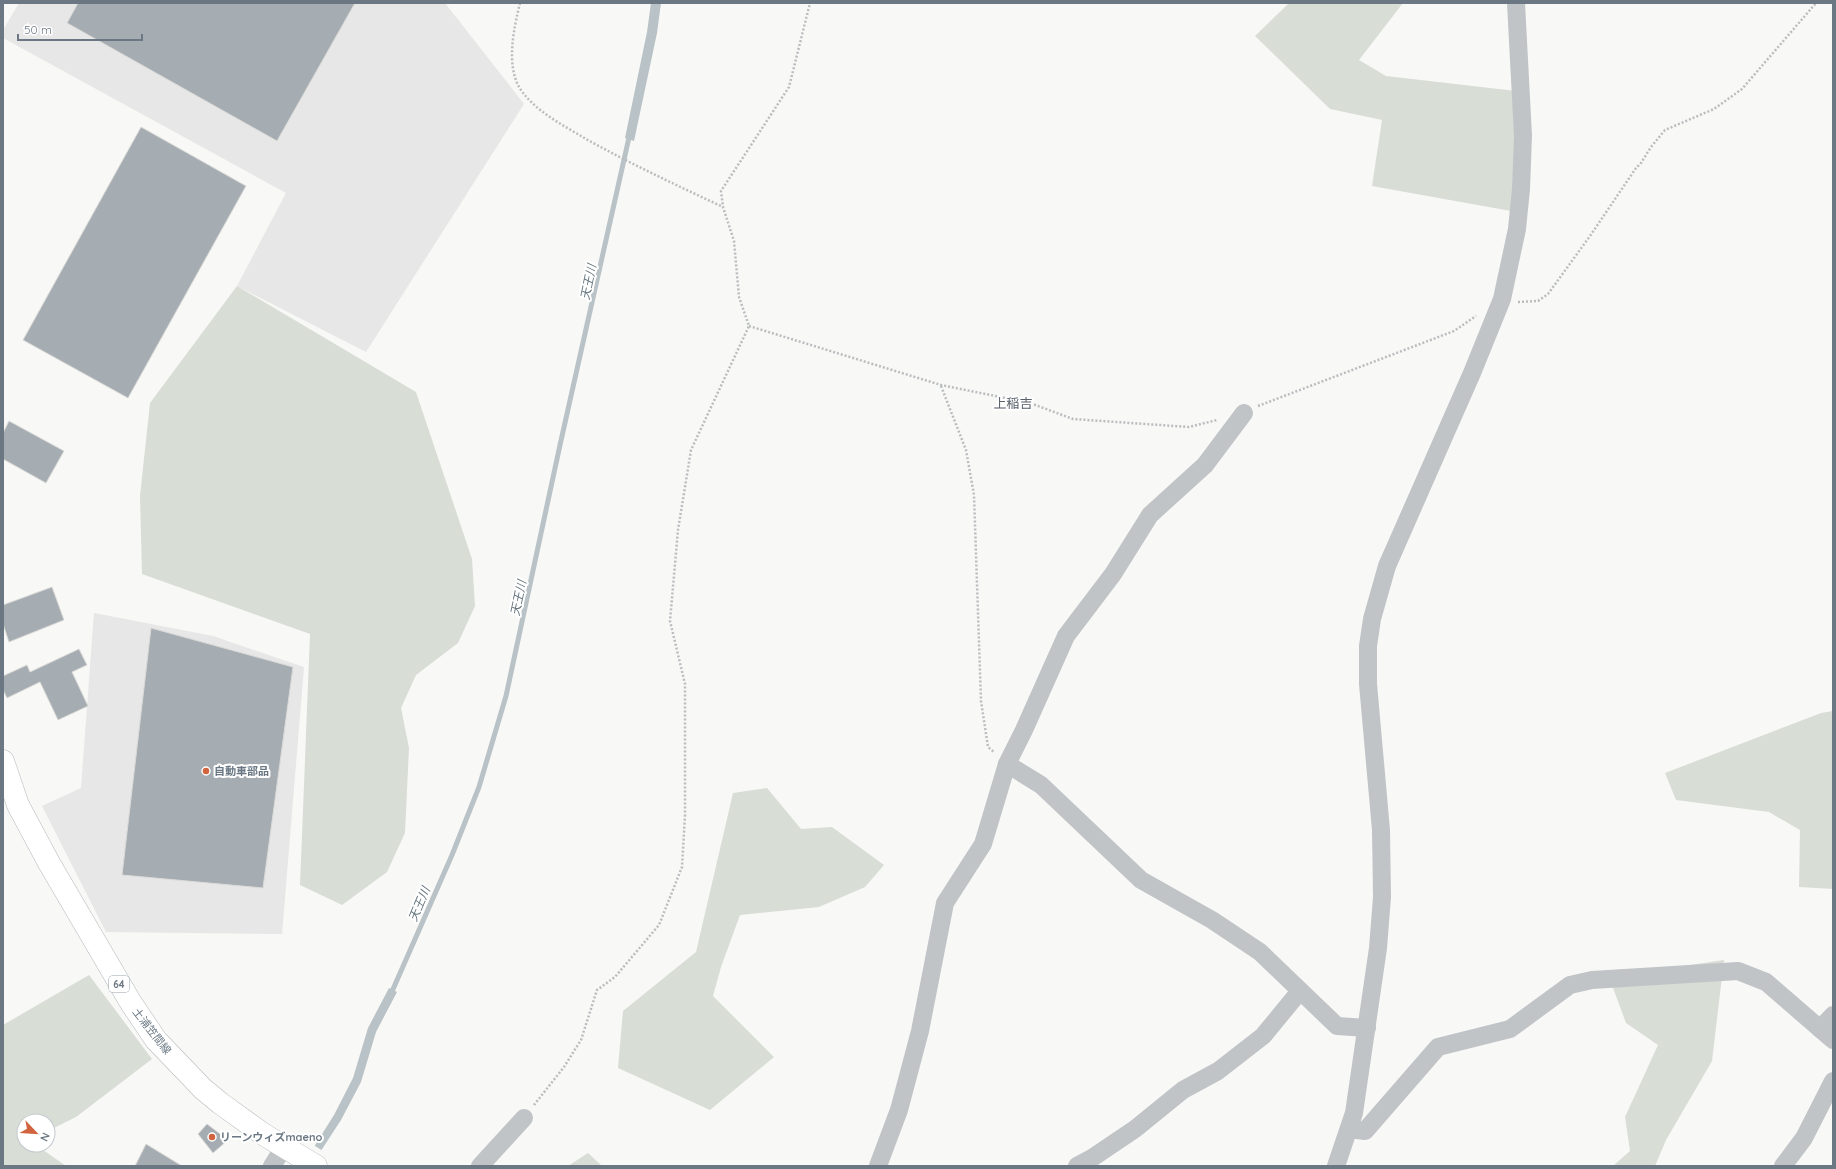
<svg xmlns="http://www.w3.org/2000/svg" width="1836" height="1169" font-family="Quicksand,'Noto Sans JP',sans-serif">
  <rect width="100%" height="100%" fill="#f8f8f6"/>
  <g fill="#e6e7e6">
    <path d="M19,3H445L524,104L366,352L237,286L286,193L3,38V30Z"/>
    <path d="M94,613L213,636L304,667L282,934L106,932L42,806L81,788Z"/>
  </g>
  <g fill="#d8ddd6">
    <path d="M1289,3H1403L1359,60L1386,76L1516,91L1517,143L1511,211L1372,186L1382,120L1330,109L1255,36Z"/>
    <path d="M237,286L416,392L472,559L475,606L458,643L416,675L401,708L409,748L405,833L387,872L342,905L300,885L310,634L142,574L140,496L150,403Z"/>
    <path d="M1833,711V889L1799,887L1800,830L1769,812L1676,800L1665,773L1821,713Z"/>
    <path d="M767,788L801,829L832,827L884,865L865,887L819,907L740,915L721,967L713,996L774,1057L710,1110L618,1068L623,1011L696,952L733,793Z"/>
    <path d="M1724,960L1712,1061L1666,1140L1655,1166H1613L1630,1151L1625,1117L1658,1045L1626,1023L1609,977Z"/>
    <path d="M89,975L152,1059L76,1117L48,1131V1121H24V1145H36L66,1166H3V1025Z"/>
    <path d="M588,1153L602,1166H568Z"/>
  </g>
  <g fill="#b9c2c6">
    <path d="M651,3H661L657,33L634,141L625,138L647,32Z"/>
    <path d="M389,988L397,992L376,1032L361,1082L341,1120L311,1166H302L334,1115L353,1078L368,1028Z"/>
  </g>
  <path fill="#f8f8f6" d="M312,1144L323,1151L314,1166L300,1165Z"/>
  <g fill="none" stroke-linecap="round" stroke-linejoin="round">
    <path stroke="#b9c2c6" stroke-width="5" d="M390,996L452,855L479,787L506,696L560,445L630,133"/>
  </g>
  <g fill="#a6adb2" stroke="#dadad8">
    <path d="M78,3H355L277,141L67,23Z"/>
    <path d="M141,127L246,186L128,398L23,340Z"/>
    <path d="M9,421L64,451L46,483L3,459V433Z"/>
    <path d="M52,587L64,620L9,642L3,624V605Z"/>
    <path d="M151,628L293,667L263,888L122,875Z"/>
    <path d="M79,649L87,665L72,672L88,706L58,720L40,682L7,698L3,690V676L27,665L30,672Z"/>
    <path d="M207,1124L228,1140L213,1153L198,1134Z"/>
    <path d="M146,1144L182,1166H135Z"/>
  </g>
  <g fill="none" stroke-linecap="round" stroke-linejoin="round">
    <g stroke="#b4b8bb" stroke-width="23">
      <path id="major" d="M3,761L18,805L49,863L131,1003L156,1040L203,1089L220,1103L263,1134L316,1166"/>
    </g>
    <g stroke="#babdbf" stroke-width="2.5" stroke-dasharray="2 2" stroke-linecap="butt">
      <path d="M520,3C514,28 506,63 519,87C534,111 563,125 586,139C631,164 676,185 723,207"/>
      <path d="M1518,302L1538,301L1548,294L1590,236L1636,168L1641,163L1651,147L1665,130L1714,109L1742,89L1816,3"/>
      <path d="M749,326L941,385L1030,403L1073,419L1189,427L1217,420"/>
      <path d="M941,386L966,450L974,495L981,701L988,747L994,752"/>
      <path d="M1258,406L1454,331L1476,316"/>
      <path d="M534,1105L564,1067L581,1040L597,990L615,977L659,925L682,867L685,815V684L670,621L678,530L691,450L749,326L739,297L734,241L723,207L721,191L789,87L810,3"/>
    </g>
    <g stroke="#c0c4c7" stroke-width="18">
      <path d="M1007,764L1041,785L1141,880L1212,920L1260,952L1337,1026L1367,1028"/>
      <path d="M1820,1029L1833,1015"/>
      <path d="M1349,1129L1365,1131L1438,1047L1510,1029L1570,985L1592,980L1738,971L1766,982L1833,1040"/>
      <path d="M272,1166L284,1147"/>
      <path d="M480,1166L524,1118"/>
      <path d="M878,1166L899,1110L920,1031L945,903L983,844L1007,764L1024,730L1066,636L1113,574L1150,515L1205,465L1244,413"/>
      <path d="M1077,1166L1092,1158L1135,1129L1183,1090L1218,1071L1263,1036L1300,991"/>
      <path d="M1336,1166L1354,1113L1378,948L1382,897L1381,830L1368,684V646L1372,619L1387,566L1472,373L1502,299L1517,229L1521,189L1523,136L1516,3"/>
      <path d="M1783,1166L1804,1138L1833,1081"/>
    </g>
    <use href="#major" stroke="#fff" stroke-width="22"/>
  </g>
  <g fill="#d1643e" stroke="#fff" stroke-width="1.5">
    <circle cx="206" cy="771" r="4"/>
    <circle cx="212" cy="1137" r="4"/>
  </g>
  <g text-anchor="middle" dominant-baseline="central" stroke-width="4" stroke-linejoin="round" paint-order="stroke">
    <rect fill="#fff" stroke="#97a0a9" stroke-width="1" x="109" y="976" width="20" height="16" rx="3"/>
    <g font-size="10" font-weight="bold" fill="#6b7884">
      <text x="119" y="984">64</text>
    </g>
    <g font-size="11" font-weight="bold" fill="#6b7884" stroke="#fff" text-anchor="start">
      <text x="214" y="771">自動車部品</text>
      <text x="220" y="1137">リーンウィズmaeno</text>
    </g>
    <g font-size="11" fill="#6b7884" stroke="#fff">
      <text transform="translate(152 1031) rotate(52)">土浦笠間線</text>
    </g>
    <g font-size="12" font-style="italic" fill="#67777f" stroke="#fff">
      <text transform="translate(588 282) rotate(-78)">天王川</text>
      <text transform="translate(518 598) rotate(-78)">天王川</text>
      <text transform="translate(419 904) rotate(-67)">天王川</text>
    </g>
    <g font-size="13" fill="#58616a" stroke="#fff">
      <text x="1013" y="403">上稲吉</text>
    </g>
  </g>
  <rect width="1836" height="1169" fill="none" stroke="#6b7884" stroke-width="8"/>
  <g transform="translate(36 1133) rotate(115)"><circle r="19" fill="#ffffff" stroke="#c4c9ce"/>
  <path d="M0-3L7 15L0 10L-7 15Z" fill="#d1643e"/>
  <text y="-6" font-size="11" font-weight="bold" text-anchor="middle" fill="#6b7884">N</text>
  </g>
  <path d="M18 34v6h124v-6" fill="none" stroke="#6b7884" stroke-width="2"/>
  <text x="24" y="34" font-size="12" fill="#6b7884" stroke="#ffffff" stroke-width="3" paint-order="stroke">50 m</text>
</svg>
